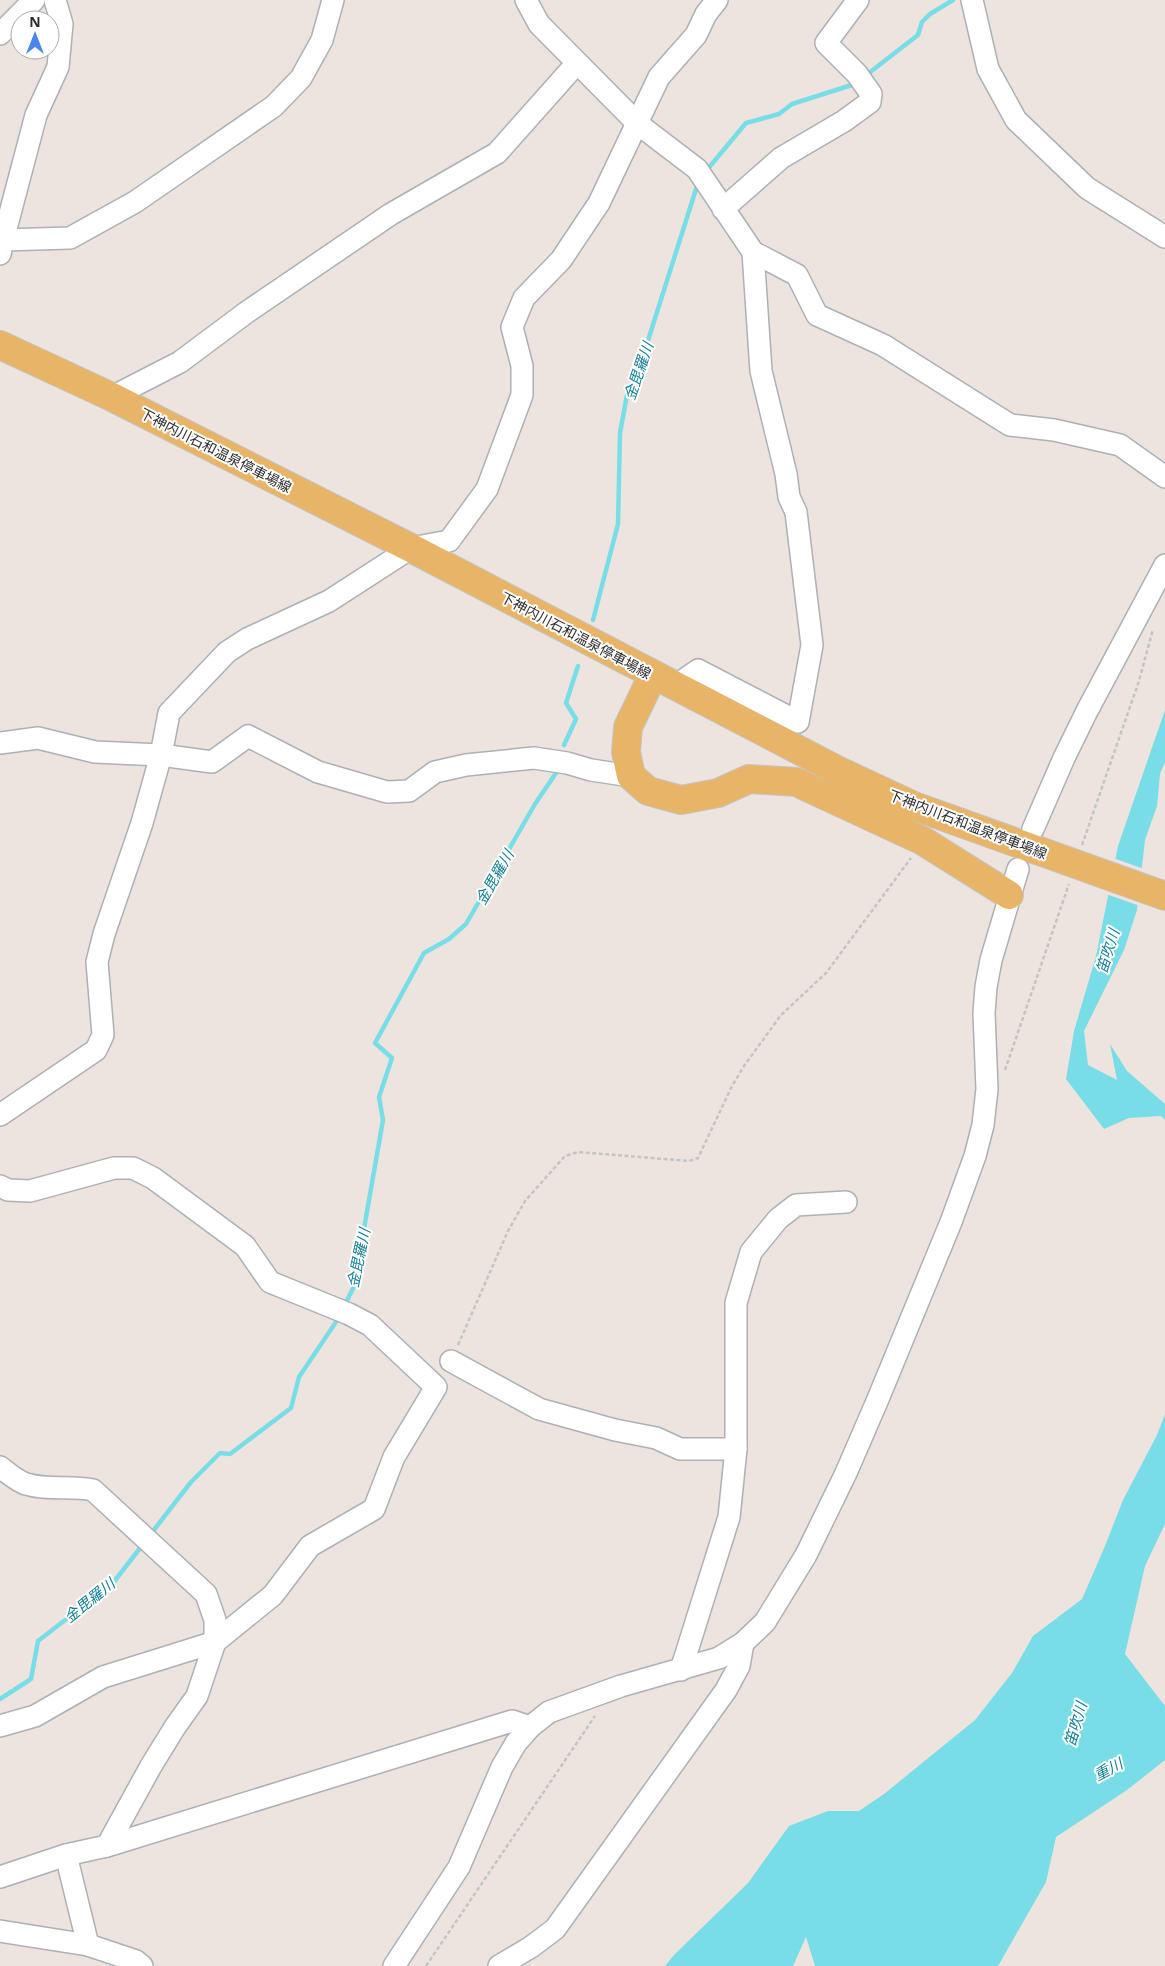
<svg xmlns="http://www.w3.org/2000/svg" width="1165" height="1966" font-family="'Open Sans','Noto Sans JP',sans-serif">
  <rect width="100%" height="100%" fill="#ede4df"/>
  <g fill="#79dde7">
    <path d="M1165,710V762L1160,774L1157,806L1145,840L1137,910L1124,950L1084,1031L1088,1065L1117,1080L1110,1044L1127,1071L1165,1104V1120L1161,1116L1129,1118L1104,1129L1066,1079L1074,1031L1096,956L1118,846Z"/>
    <path d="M1165,1414V1524L1145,1566L1125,1654L1165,1706V1760L1127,1790L1056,1837L1046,1882L998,1966H815L806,1937L793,1966H665L674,1955L748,1883L789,1826L828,1811H859L884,1794L975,1720L1012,1673L1033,1636L1082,1599L1105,1546L1123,1500L1157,1435Z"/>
  </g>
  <path fill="#ede4df" d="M1113,858L1144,869L1140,906L1106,894Z"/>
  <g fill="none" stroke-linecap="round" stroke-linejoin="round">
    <g stroke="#79dde7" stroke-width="4.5">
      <path d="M865,76L918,35L922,22L930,14L953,0"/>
      <path d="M706,171L746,123L779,114L792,104L855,84"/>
      <path d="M593,620L618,524L620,433L627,395L638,372L697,186"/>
      <path d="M564,745L576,719L566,703L578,666"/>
      <path d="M344,1307L354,1286L383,1120L379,1097L392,1058L375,1043L424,953L449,939L466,924L535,804L556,773L557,768"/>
      <path d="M150,1535L191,1482L220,1453L230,1454L291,1408L299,1377L340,1316"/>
      <path d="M0,1699L31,1679L38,1641L113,1583L144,1543"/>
    </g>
    <g stroke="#acb0b7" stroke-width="24">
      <g id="minor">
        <path d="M526,0L539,24L638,124L697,169L753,252L797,275L817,315L883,345L1010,425L1054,430L1120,445L1165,477"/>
        <path d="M972,0L988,69L1016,120L1087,188L1165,237"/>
        <path d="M0,34L34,0"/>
        <path d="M723,209L781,158L844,121L870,102L871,94L857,74L826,43L858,0"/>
        <path d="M3,240L36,115L58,67L62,24L55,0"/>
        <path d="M0,254L3,240L70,238L135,202L274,106L301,78L322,40L333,0"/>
        <path d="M112,397L180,362L247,312L391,214L497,153L577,63"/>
        <path d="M675,686L698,670L798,722L812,645L796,512L789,497L786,474L761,371L753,252"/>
        <path d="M0,743L38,738L95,752L161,755L212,762L248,736L318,772L387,792L409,791L435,772L466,765L534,758L567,763L591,770L631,776"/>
        <path d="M1033,829L1064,758L1087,711L1165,565"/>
        <path d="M0,1115L96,1050L103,1035L97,962L104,934L142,823L161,755L169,713L227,652L247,639L329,601L411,548L449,541L487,489L522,395V366L512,327L524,298L561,260L599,203L659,77L696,35L706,14L717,0"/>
        <path d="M0,1186L8,1190L30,1191L114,1168H133L153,1178L245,1246L270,1282L349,1314L370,1325L436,1387L394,1457L374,1509L310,1546L273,1595L215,1642L103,1677L35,1716L0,1726"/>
        <path d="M451,1361L539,1409L615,1430L656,1438L680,1449H736"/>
        <path d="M0,1467C8,1473 17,1481 26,1484C48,1491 71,1485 93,1490L206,1594L215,1620V1642L197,1696L175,1727L151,1766L107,1846"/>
        <path d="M681,1670L729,1517L736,1449V1303L751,1252L778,1219L796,1205L846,1202"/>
        <path d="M66,1855L88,1945L136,1961L142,1966"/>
        <path d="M0,1877L66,1855L107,1846L512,1721L530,1727"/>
        <path d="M0,1931L88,1945"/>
        <path d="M394,1966L459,1867L502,1767L516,1743L530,1727L549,1712L621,1686L719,1658L743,1643L765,1622L806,1555L846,1473L878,1399L951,1222L975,1156L983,1125L987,1089L984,1013L986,987L991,960L1018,869"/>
        <path d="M499,1966L531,1947L555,1929L726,1690L739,1666L743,1643"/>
      </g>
    </g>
    <g stroke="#c4c4c4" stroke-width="30">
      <g id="major">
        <path d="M0,345L112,397L411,548L837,770L914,806L1165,896"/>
        <path d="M653,675L628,727L626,752L631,776L648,791L681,800L718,793L749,779L796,782L923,841L1009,895"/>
      </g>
    </g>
    <g stroke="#c4c4c4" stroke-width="2.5" stroke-dasharray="4 2.5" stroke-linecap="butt">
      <path d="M1082,845L1139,681L1153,629"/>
      <path d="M1005,1070L1069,884"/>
      <path d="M458,1345L508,1231L525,1201L565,1156L578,1152L689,1161L698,1158L732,1086L744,1066L781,1015L826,973L911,858"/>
      <path d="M426,1966L595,1716"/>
    </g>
    <use href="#minor" stroke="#fff" stroke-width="21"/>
    <use href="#major" stroke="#e8b568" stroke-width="28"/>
  </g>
  <g text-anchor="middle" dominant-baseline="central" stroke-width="4" stroke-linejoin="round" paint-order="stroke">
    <g font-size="14" fill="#2c2c2c" stroke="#fff">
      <text transform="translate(216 450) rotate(27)">下神内川石和温泉停車場線</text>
      <text transform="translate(576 635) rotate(28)">下神内川石和温泉停車場線</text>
      <text transform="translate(968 824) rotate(21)">下神内川石和温泉停車場線</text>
    </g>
    <g font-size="15" font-style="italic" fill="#167f96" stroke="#fff">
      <text transform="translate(638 371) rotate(-71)">金毘羅川</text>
      <text transform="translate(494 877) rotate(-60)">金毘羅川</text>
      <text transform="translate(1107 951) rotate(-73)">笛吹川</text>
      <text transform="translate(358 1258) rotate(-78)">金毘羅川</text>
      <text transform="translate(89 1600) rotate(-39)">金毘羅川</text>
      <text transform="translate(1075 1724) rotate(-74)">笛吹川</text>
      <text transform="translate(1108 1769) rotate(-28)">重川</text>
    </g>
  </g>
  <g transform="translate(35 35)"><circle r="24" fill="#ffffff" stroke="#ababab"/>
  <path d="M0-4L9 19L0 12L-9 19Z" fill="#4a85ef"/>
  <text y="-8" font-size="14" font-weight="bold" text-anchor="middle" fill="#2c2c2c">N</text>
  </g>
</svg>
